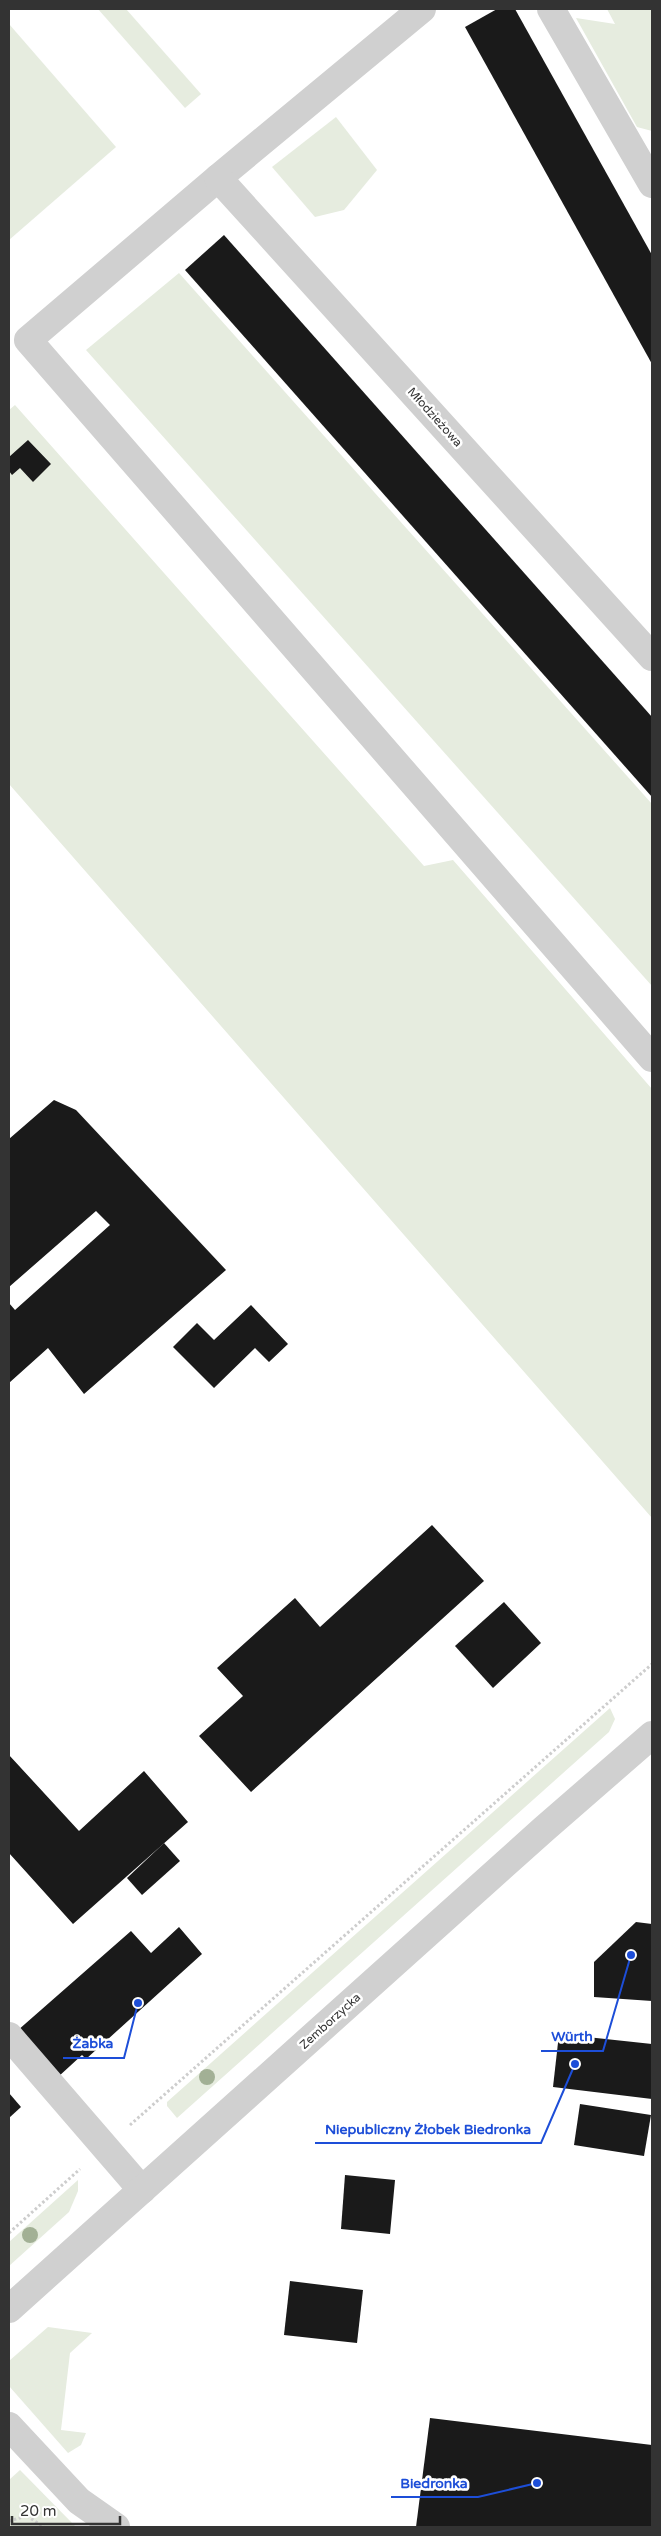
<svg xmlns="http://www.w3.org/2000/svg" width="661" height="2536" font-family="'Varela Round',sans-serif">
  <rect width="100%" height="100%" fill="#fff"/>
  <g fill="#e6ecdf">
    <path d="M98,9H126L201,94L185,108Z"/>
    <path d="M607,9H652V131L637,127L576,18L615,24Z"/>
    <path d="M9,24L116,147L9,240Z"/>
    <path d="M336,117L377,170L344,210L315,217L272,167Z"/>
    <path d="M179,273L652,804V986L86,350Z"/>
    <path d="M15,405L424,866L453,860L652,1089V1518L9,784V410Z"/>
    <path d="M610,1708L615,1719L609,1732L177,2118L167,2106V2102Z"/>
    <path d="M78,2180V2191L69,2212L9,2266V2242Z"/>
    <path d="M48,2327L92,2333L70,2353L61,2430L86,2433L81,2445L68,2453L9,2386V2361Z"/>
    <path d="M20,2470L76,2527H9V2480Z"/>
  </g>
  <g fill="#1a1a1a">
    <path d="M497,9H515L652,255V364L465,27Z"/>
    <path d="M224,235L652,717V797L185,270Z"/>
    <path d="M28,440L51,464L33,482L20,468L12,475L9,471V457Z"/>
    <path d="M54,1100L76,1110L226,1270L84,1394L48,1348L9,1383V1303L15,1310L110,1225L96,1211L9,1287V1139Z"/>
    <path d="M251,1305L288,1344L269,1362L255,1348L214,1388L173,1347L197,1323L214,1340Z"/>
    <path d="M432,1525L484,1581L251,1792L199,1736L243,1696L217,1668L295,1598L320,1627Z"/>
    <path d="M504,1602L541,1643L493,1688L455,1646Z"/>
    <path d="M9,1755L79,1831L144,1771L188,1822L73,1924L9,1853Z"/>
    <path d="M164,1843L180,1861L142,1895L127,1878Z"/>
    <path d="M636,1922L652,1924V2001L594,1997V1962Z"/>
    <path d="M179,1927L202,1954L86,2059L82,2055L58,2077L17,2031L131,1931L151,1953Z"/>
    <path d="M559,2034L652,2044V2099L553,2087Z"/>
    <path d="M9,2093L21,2107L9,2118Z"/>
    <path d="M580,2104L651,2115L644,2156L574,2145Z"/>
    <path d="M345,2175L395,2180L390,2234L341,2229Z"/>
    <path d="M290,2281L363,2290L357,2343L284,2335Z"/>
    <path d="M430,2418L652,2445V2527H416Z"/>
  </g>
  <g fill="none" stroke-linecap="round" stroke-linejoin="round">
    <g stroke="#cdcdcd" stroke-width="3" stroke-dasharray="2.5 2.5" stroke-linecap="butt">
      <path d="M130,2125L652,1664"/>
      <path d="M9,2233L80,2169"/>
      <path d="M27,2516L44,2527"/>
      <path d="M9,2521L44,2511"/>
    </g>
    <g stroke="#d0d0d0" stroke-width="28">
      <path d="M422,9L218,178L28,340L652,1058"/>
      <path d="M551,9L652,184"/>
      <path d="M218,178L652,657"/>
      <path d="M9,2036L142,2190"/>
      <path d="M9,2309L544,1829L652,1735"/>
      <path d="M9,2426L79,2501L116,2527"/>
    </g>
  </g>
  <g fill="#a2b095">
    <circle cx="207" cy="2077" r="8"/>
    <circle cx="30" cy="2235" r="8"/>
  </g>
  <g text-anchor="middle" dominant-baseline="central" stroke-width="5" stroke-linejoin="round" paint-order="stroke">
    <g font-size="12" fill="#333" stroke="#fff">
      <text transform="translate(435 417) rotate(48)">Młodzieżowa</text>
      <text transform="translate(330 2021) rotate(-42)">Zemborzycka</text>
    </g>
  </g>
  <path fill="none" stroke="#1d4ed8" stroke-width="2" d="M631 1955L603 2051H541M138 2003L124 2058H63M575 2064L541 2143H315M537 2483L478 2497H391"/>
  <g fill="#1d4ed8" stroke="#fff" stroke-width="2">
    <circle cx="631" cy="1955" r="5"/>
    <circle cx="138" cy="2003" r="5"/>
    <circle cx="575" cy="2064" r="5"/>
    <circle cx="537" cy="2483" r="5"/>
  </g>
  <g font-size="14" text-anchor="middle" font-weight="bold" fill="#1d4ed8" stroke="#fff" stroke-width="5" stroke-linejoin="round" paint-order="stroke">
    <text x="572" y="2041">Würth</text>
    <text x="93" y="2048">Żabka</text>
    <text x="428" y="2134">Niepubliczny Żłobek Biedronka</text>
    <text x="434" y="2488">Biedronka</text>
  </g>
  <rect width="661" height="2536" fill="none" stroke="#333333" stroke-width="20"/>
  <path d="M12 2516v8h108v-8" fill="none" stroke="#333333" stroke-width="2.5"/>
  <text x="20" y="2516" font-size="15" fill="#333333" stroke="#ffffff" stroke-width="4" paint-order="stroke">20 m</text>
</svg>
